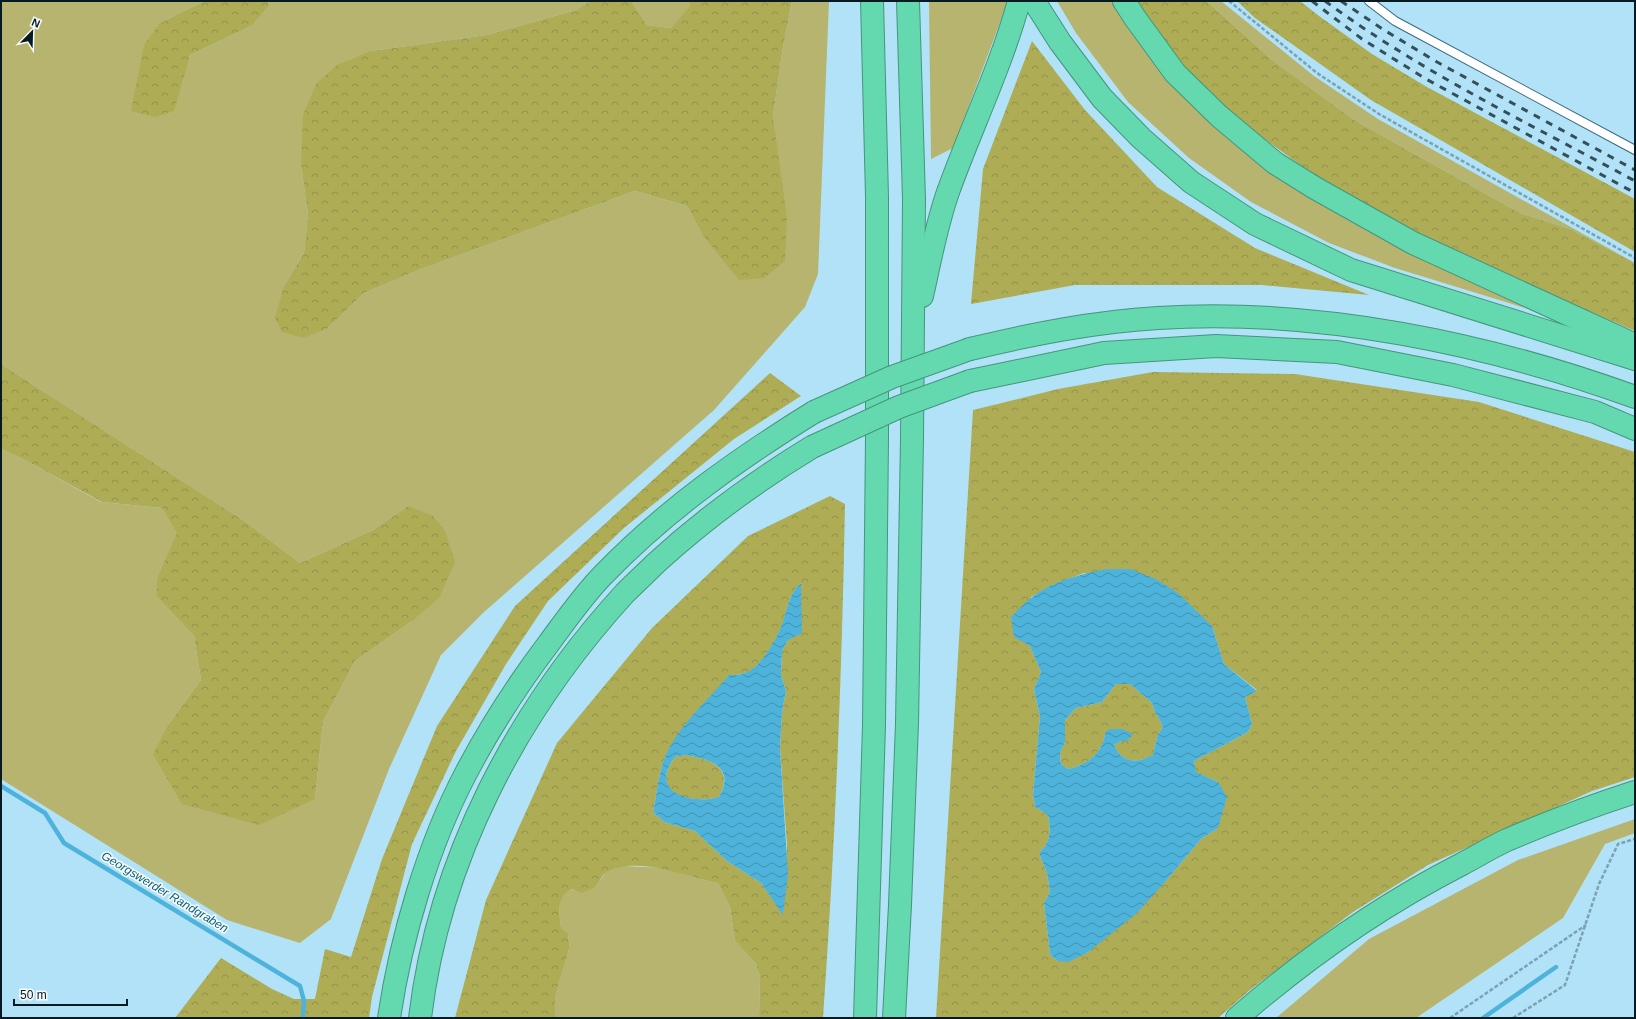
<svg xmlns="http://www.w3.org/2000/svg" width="1636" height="1019" font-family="Helvetica,sans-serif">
  <defs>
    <pattern id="forest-crowns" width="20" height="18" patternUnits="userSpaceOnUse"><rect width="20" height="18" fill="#aeac55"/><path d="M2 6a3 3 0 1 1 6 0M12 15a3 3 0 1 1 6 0" fill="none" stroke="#94934a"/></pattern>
    <pattern id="water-waves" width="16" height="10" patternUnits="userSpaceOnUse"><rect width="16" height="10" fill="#4eb3da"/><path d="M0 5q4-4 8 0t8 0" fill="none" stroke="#3f91b0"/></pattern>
  </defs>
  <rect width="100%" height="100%" fill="#b2e2f7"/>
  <g fill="#b6b46e">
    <path d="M1,1H204L160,23L184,73L190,55L253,25L269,6L268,1H590L576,10L487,35L371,51L301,165L308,215L304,253L284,286L328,328L364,293L421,269L635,191L687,206L702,234L778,164L773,116L782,53L792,1H829L818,274L805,307L714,410L484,612L441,655L389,769L331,919L300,943L227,920L1,779V449L23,459L101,502L162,508L178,533L157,578V597L194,636L201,680L168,725L315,799L323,722L355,661L412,621L408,506L373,530L300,563L246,522L1,364Z"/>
    <path d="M631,1H689L691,6L671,28L647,25Z"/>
    <path d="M929,1H1008L953,148L931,159Z"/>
    <path d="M1057,1H1115L1215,122L1571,322L1395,268L1329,243L1251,202L1189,158L1128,102L1076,33Z"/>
    <path d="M1207,1H1221L1314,76L1378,119L1635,263L1570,229L1520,213L1356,121L1272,60Z"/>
    <path d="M1635,819V833L1605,844L1563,918L1416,1018H1276L1369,939L1518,860Z"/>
    <path d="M622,866C637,867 653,866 669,870C685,874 701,880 718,883L730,907L735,941L756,964L760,977L759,1018H556C551,993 564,973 569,949C570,944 568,938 568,933L561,927C556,891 561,890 596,886L606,872Z"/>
  </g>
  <g fill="url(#forest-crowns)" fill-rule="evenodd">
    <path d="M204,1H268L269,6L253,25L190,55L174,111L155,117L131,111L144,45L160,23Z"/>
    <path d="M590,1H631L647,25L671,28L690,6L689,1H792L782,53L773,116L787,218L785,261L764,278L739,280L702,234L687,206L635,191L421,269L364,293L328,328L304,338L282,332L275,318L284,286L304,253L308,215L301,165L303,115L316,84L337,65L371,51L487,35L576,10Z"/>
    <path d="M1136,1H1207L1272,60L1356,121L1520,213L1570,229L1635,263V331C1523,283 1409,236 1306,169C1286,155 1267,141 1247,126C1239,119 1229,112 1221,105C1189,74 1159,38 1136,1Z"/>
    <path d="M1237,1H1300L1319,16L1372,54L1427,87L1635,199V252L1371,100L1255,18Z"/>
    <path d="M1032,41L1085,110L1157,187L1255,248L1369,295L1262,285H1075L971,304L983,169Z"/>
    <path d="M1,364L246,522L300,563L373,530L408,506L433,516L445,531L455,562L439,598L412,621L355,661L323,722L315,799L259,825L182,804L153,754L168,725L201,680L194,636L157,597V578L177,533L162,508L102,502L23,459L1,449Z"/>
    <path d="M1153,372L1295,374L1479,402L1635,452V777L1592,791L1428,865L1353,912L1250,990L1218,1018H936L973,410L1058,389ZM1084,573L1212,626L1224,664L1257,690L1245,697L1252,724L1248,732L1194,761L1195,772L1218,782V828L1201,839L1165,882L1087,953L1057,961L1050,954L1044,903L1050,892L1047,873L1039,853C1051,842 1051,832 1048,815L1035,807L1033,794L1040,717L1034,689L1041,672L1030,646L1031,597L1053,585Z"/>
    <path d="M770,373L801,396L734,439L624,528L548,601L506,664L456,751L412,844L372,997L369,1018H175L221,958L272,989L294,999H315L325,949L351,957L382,859L437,726L515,606Z"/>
    <path d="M830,496L845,504C842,675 835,847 823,1018H759L760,977L756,964L735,941L730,907L718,883C685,877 639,855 607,872C602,874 600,882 596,886C592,889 586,891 582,893L573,889C556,895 559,912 561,927L568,933C568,938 570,944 569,949C564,973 551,993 556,1018H455L486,900L557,743L652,628L748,536ZM801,583L788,640L782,651L781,675L786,691L782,712L780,748L787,846L783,914L761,883L727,861L695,831L664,822L653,812L660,773L665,757L729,675C734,675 740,675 745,673C761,669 780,634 784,619C788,605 790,593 801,583Z"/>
    <path d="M1116,684H1130L1152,703L1155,712L1163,726L1157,737L1153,755C1137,764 1122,763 1114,745L1121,741L1105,733C1103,753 1087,765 1068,769L1061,764L1060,753L1065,742V720L1076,708L1102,702Z"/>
    <path d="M685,755C710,759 735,767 719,797C690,805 648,793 675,757Z"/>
  </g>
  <g fill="url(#water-waves)" fill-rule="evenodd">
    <path d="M1107,569H1130L1156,579L1178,593L1212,626L1224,664L1257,691L1245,697L1252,724L1248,732L1194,761L1196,772L1218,782L1227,797L1218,828L1201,839L1165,882L1137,913L1087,953L1068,962L1057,961L1050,954L1044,903L1050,892L1047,873L1039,853C1051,842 1051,831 1048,815L1035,807L1033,794L1040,717L1034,689L1041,672L1030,646L1014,637L1011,617C1017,611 1024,603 1031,598C1052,581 1081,574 1107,569ZM1116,684H1130L1152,703L1155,712L1163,726L1157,737L1153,755C1137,764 1122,763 1114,745L1121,741H1127L1133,734L1122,729H1110L1105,733C1103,753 1087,765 1068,769L1061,764L1060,753L1065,742V720L1076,708L1102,702Z"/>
    <path d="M801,583L802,633L788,640L782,651L781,675L786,691L782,712L780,748L788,875L783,915L761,883L727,861L695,831L664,822L653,812C657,794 658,775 665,757C677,727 708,700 729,675C734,675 740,675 745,673C761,668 780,634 784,618C788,605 790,593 801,583ZM685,755C710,759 736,767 719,797C690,805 648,792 675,757Z"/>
  </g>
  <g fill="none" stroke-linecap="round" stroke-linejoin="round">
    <g stroke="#4eb3da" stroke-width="4.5">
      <path d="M1,786L45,813L64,843L300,986L304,1001L303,1018"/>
      <path d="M1483,1018L1556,967"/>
    </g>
    <g stroke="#3b687b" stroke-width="10">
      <path id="lane" d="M1369,1L1395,21L1635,150"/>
    </g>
    <g stroke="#43967d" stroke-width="24">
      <g id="highway">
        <path d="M1034,1L1060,42L1102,98L1141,138L1191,182L1255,224L1351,270L1635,359"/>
        <path d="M1124,1L1135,18L1175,73L1219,116L1275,163L1315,188L1413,243L1635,345"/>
        <path d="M922,296C930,261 936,226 948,192C971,128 1001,67 1019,1"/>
        <path d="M970,349C1033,334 1093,322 1158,318C1317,308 1486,343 1635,397"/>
        <path d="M970,381L1104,353L1216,346L1337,352L1453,375L1595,412L1635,429"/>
        <path d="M389,1018C401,937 428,845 466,773C490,727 518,684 549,643C566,620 584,594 604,574C666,510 738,459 814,412"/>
        <path d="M420,1018C439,859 517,711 625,593C635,583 646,573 656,563C704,519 756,481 812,447"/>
        <path d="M865,1018L874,725L877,438V197L872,1"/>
        <path d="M894,1018L900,905L907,723L912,439L914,199L908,1"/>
        <path d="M1237,1018C1306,958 1380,906 1462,864C1477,856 1492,847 1507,840C1549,822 1592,806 1635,792"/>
      </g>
    </g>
    <g stroke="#7ba2b2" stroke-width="2.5" stroke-dasharray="4 2" stroke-linecap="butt">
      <path d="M1229,1L1317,73L1379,114L1635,258"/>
      <path d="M1450,1018L1586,925"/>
      <path d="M1513,1018L1565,985L1599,884L1618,844L1635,839"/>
    </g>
    <use href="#lane" stroke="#fff" stroke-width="8"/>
    <use href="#highway" stroke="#64d8ae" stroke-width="22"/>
    <g stroke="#344f59" stroke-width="3" stroke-dasharray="7 7" stroke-linecap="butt">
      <path d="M1312,1L1362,39L1426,79L1635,193"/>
      <path d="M1325,1C1421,72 1530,124 1635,181"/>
      <path d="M1341,1L1384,30L1437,62L1635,170"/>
    </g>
    <g stroke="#43967d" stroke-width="24" stroke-linecap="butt">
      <g id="highway-bridge">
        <path d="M814,412L892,377L970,349"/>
        <path d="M812,447L899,407L970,381"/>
      </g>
    </g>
    <use href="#highway-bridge" stroke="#64d8ae" stroke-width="22"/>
  </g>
  <g text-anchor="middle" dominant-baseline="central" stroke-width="3" stroke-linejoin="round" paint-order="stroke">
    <g font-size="12" font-style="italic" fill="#0b5e79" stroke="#f6fbfd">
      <text transform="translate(165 892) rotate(31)">Georgswerder Randgraben</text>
    </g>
  </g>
  <rect width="1636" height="1019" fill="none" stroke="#071a21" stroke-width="4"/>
  <g transform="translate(32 32) rotate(23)" stroke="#f6fbfd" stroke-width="3" paint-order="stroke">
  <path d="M0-3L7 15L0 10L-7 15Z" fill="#071a21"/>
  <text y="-6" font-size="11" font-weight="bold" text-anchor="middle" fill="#071a21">N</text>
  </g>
  <path d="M14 999v6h113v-6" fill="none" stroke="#071a21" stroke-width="2"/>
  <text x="20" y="999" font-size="12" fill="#071a21" stroke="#f6fbfd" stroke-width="3" paint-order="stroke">50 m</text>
</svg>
